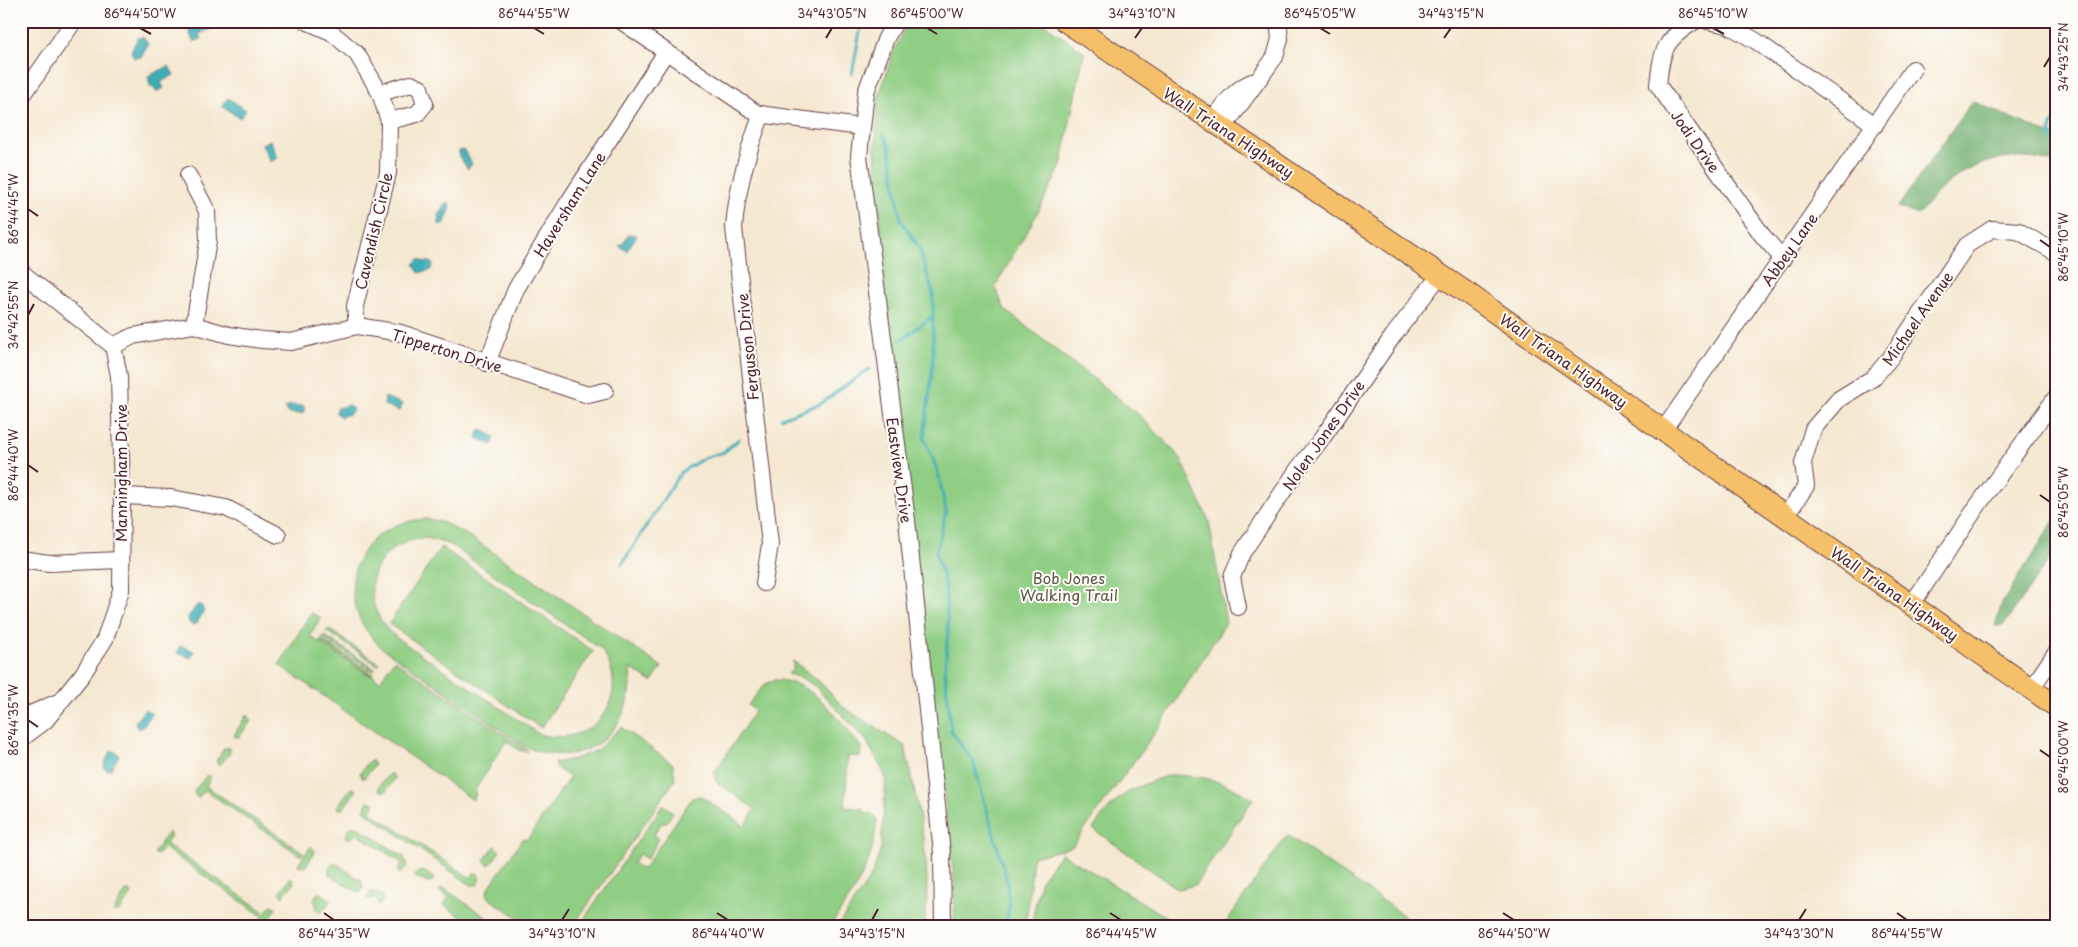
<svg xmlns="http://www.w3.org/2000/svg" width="2078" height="947" font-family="'Playpen Sans',sans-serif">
  <rect width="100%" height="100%" fill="#fdfcf7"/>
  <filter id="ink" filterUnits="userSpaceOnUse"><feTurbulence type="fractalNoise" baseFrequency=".02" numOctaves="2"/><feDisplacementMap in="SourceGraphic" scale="10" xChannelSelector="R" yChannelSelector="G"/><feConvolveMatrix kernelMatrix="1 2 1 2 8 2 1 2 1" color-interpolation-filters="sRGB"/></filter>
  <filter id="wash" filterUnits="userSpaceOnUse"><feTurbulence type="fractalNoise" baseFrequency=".0096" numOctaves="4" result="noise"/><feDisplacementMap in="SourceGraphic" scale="20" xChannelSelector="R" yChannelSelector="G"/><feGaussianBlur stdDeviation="1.12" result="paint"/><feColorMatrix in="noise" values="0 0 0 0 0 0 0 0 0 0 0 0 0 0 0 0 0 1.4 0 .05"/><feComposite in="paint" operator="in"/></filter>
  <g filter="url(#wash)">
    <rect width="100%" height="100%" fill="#f5e8d1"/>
    <g fill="#90ce84" stroke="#6d7658" fill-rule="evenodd">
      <path d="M908,21H1040L1084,52L1061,166L1037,214L995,287L1005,310L1137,413L1180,457L1209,521L1226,623L1159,727L1072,847L1033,857L1026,926H954L955,886L895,382L882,263L875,149L878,100L892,55Z"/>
      <path d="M425,519L440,521L469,536L662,667L652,682L630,668C635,732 584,773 524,746L382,648C328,599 352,524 425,519ZM427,538L451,545L601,649C635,696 593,750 539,734L401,641C353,607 366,542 427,538Z"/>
      <path d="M441,547L593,651L541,728L389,624Z"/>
      <path d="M311,613L321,618L310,636L370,676L371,675L320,641L321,639L373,673L372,675L380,681L394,660L528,751H520L506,741L475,790V797L473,800L279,665Z"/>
      <path d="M328,629L379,663L378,665L326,631Z"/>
      <path d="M324,635L375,669L374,671L322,637Z"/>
      <path d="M793,661L818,680L844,708L905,746C917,805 934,865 924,926H838L872,875L881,849L886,777L866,740L816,687L802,678L788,674L793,670Z"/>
      <path d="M774,680C813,679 840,721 862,748L860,757L848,756L845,807L864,809V814L871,813L877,819C873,864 856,890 830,926H579L663,805L673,812L665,824L662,822L654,834L659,839L647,859L639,854L633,863L643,870L692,798L701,796L745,826L755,809L716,782L714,773L755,711L748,705L764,685Z"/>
      <path d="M246,716H249L251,721L239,737H235L234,735Z"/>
      <path d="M621,727L673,764L675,780L573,926H531L491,900L487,894L488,889L523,838L527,840L570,777L555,767L554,763L575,759L597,750Z"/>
      <path d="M224,748H229L230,753L219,766L216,761Z"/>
      <path d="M372,760L374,766L363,779L360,773L369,761Z"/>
      <path d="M390,773L395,778L385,792L379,790V786Z"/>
      <path d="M207,775L211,777L206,786L304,853L301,856L205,790L199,797L196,796L194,791Z"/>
      <path d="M1169,775C1208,776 1220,780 1253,799L1195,885L1178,889L1093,829C1116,795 1131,788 1169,775Z"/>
      <path d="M351,788L355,789V792L343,809H339L338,805Z"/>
      <path d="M368,801L375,803L370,812L471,878L474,873H477L480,878L477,885H471L367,813L364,810Z"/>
      <path d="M355,825L404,857L407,866L400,874L398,870L402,863L356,833L352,838H347L346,835L351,827Z"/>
      <path d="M168,832L171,835L166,844L263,911L261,915L164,848L157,855L154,853Z"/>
      <path d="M1287,835L1419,926H1228L1225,924Z"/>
      <path d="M311,846L315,851L306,866L299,867L298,864Z"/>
      <path d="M495,846L500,851L491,864L488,865L484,860Z"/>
      <path d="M1061,853L1181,926H1031L1040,882Z"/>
      <path d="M335,863L361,880L363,888L360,893L329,875V867Z"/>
      <path d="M423,871L435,879L428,883L414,876L418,872Z"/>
      <path d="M291,877L294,883L283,896L280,891Z"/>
      <path d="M442,887L486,917L483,922L474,915L469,922L444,905L449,898L439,891Z"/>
      <path d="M126,891H130L132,894L119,912H113Z"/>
      <path d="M372,891L382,895L383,900L379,906L376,897L369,899L366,897Z"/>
      <path d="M319,892L331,900L321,913L318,911L314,898Z"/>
      <path d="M271,905L276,907V909L265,926H260L259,921Z"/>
    </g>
    <g fill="#74b172" stroke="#5f684e">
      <path d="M1972,101L2054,136L2057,139V166L2055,163C2014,152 1981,158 1948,183C1936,192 1927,205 1918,215L1898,207Z"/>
      <path d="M2057,516V548L2004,625L1995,626L2002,603Z"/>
    </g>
    <g fill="#3dadb6" stroke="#446670">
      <path d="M207,21L210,29L199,34L201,39L193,42L188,28Z"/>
      <path d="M143,37L148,44L141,57L134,58L131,51L138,38Z"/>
      <path d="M169,66L174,75L161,82L164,88L156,92L153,86L150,87L148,76Z"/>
      <path d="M228,98L246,110L240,118L223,107V103Z"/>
      <path d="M270,140L278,158L270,162L262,144Z"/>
      <path d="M462,150L466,152L472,164L468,169L459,157V151Z"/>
      <path d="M445,203L449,204L451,207L444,225L439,224L438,218Z"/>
      <path d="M629,234L637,235L627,251L619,246L623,244Z"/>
      <path d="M419,259L425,262H431L433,265L431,270L419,273L414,264Z"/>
      <path d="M385,397L402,404L399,411L384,405Z"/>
      <path d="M291,405L304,406V412L300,414L287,413L285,408Z"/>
      <path d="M349,405L353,409L350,414L340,417L336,413L337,408Z"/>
      <path d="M480,429L495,437L492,445L477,438Z"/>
      <path d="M197,605H201L204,611L197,623L193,625L189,623L188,617Z"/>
      <path d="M180,646L194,651L191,658L177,653Z"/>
      <path d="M145,709L152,714L143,727L138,729L135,722Z"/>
      <path d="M111,751H114L119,755L111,769L107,770L104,768L105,762Z"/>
    </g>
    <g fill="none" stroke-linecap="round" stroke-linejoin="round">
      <g stroke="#3dadb6" stroke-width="3">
        <path d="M852,74L862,21"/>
        <path d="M2057,117C2049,128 2048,138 2057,148"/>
        <path d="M884,135L889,145L901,220L919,248L933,293V364L924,438L938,472L946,512L936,553L945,585L948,629L945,672L951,731L973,761L1007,881L1009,907L1006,926"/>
        <path d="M901,340L933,316"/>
        <path d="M781,418L820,404L869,369"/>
        <path d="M622,564L681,472L704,458L724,452L739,439"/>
      </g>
    </g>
  </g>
  <g filter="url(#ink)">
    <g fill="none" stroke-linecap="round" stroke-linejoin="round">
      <g stroke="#643d44" stroke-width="18">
        <g id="minor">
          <path d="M306,21L331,32L357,54L380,93L389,121L388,173L355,306L357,326"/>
          <path d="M621,21L758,114L861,127"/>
          <path d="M896,21L886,38L866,92L859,156L907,520L942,853L943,926"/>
          <path d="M1695,21C1664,40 1662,49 1658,85L1762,235L1783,259"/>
          <path d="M1707,21L1728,25L1756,41L1875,125"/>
          <path d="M380,93L411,84L420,88L425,104L417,114L389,121"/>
          <path d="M21,98L74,21"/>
          <path d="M762,114C747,152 737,187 734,228L770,544L764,583"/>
          <path d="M1213,121C1224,105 1234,89 1252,82"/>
          <path d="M1223,128L1275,57L1280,39L1278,21"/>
          <path d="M188,175L207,211L208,241L194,325"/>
          <path d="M21,272L113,346L119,376L122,496L121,590L105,639L82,675L45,721L21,739"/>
          <path d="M113,346L133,336L194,325L229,335L262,340L291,342L357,326L401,333L588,395L605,391"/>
          <path d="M487,363L516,289L568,203L666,52"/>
          <path d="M1664,429L1913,69"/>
          <path d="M122,496L171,498L226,508L278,535"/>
          <path d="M1786,516L1806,486L1803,463L1813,429L1839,399L1873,378L1891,357L1967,245L1992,229L2018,231L2057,253"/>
          <path d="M21,559L49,563L120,560"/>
          <path d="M1912,604L1978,505L2057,396"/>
          <path d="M1238,607L1232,577L1242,553L1298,469L1323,437L1393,336L1440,275"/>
          <path d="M2031,689L2057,651"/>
          <path d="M21,718L58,702"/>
        </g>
      </g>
      <g stroke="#643d44" stroke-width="23">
        <path id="major" d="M1065,21L1470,295L2057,707"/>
      </g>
      <use href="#minor" stroke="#fff" stroke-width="16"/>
      <use href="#major" stroke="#f6c06b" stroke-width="21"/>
    </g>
  </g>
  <path fill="none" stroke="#4a1f2b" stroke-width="2" d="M140,28L151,34M534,28L544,34M927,28L937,34M1320,28L1330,34M1713,28L1724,34M826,38L832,28M1135,38L1142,28M1444,38L1451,28M2044,67L2050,57M28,209L38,216M2040,240L2050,247M28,315L34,304M28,465L38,472M2040,495L2050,502M28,720L38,727M2040,750L2050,757M324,913L334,920M717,913L728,920M1110,913L1121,920M1503,913L1514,920M1897,913L1907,920M562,920L569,909M872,920L878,909M1799,920L1806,909"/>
  <g text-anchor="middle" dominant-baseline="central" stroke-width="4" stroke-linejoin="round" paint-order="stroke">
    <g font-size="15" fill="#4a1f2b" stroke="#fdfcf7">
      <text transform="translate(1229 132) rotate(33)">Wall Triana Highway</text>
      <text transform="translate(1696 141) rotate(55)">Jodi Drive</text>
      <text transform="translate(569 204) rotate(-58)">Haversham Lane</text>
      <text transform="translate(373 231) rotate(-77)">Cavendish Circle</text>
      <text transform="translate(1789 249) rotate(-55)">Abbey Lane</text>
      <text transform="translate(1917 318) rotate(-55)">Michael Avenue</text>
      <text transform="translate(747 347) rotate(-96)">Ferguson Drive</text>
      <text transform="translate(447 350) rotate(17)">Tipperton Drive</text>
      <text transform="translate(1564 360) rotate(35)">Wall Triana Highway</text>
      <text transform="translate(1323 435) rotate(-55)">Nolen Jones Drive</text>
      <text transform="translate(900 470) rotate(82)">Eastview Drive</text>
      <text transform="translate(120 473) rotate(-90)">Manningham Drive</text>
      <text transform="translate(1895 593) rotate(35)">Wall Triana Highway</text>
    </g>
    <g font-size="15" fill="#5f5446" stroke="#fdfcf7">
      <text x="1069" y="577">Bob Jones<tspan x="1069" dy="17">Walking Trail</tspan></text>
    </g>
  </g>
  <rect width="2078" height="947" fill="none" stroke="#fdfcf7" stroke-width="55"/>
  <rect x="28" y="28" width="2022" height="892" fill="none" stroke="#4a1f2b" stroke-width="2"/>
  <g font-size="12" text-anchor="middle" fill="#4a1f2b">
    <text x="140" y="18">86°44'50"W</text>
    <text x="534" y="18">86°44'55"W</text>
    <text x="832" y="18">34°43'05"N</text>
    <text x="927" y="18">86°45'00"W</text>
    <text x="1142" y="18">34°43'10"N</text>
    <text x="1320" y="18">86°45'05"W</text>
    <text x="1451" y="18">34°43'15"N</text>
    <text x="1713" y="18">86°45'10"W</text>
    <text transform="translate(2064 57) rotate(-90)" y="4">34°43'25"N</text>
    <text transform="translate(14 209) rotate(-90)" y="4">86°44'45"W</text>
    <text transform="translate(2064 247) rotate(-90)" y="4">86°45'10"W</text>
    <text transform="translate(14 315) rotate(-90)" y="4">34°42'55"N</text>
    <text transform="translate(14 465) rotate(-90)" y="4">86°44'40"W</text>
    <text transform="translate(2064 502) rotate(-90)" y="4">86°45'05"W</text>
    <text transform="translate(14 720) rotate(-90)" y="4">86°44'35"W</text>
    <text transform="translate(2064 757) rotate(-90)" y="4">86°45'00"W</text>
    <text x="334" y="938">86°44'35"W</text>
    <text x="562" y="938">34°43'10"N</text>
    <text x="728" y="938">86°44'40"W</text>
    <text x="872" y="938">34°43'15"N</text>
    <text x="1121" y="938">86°44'45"W</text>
    <text x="1514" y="938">86°44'50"W</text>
    <text x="1799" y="938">34°43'30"N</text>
    <text x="1907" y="938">86°44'55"W</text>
  </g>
</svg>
